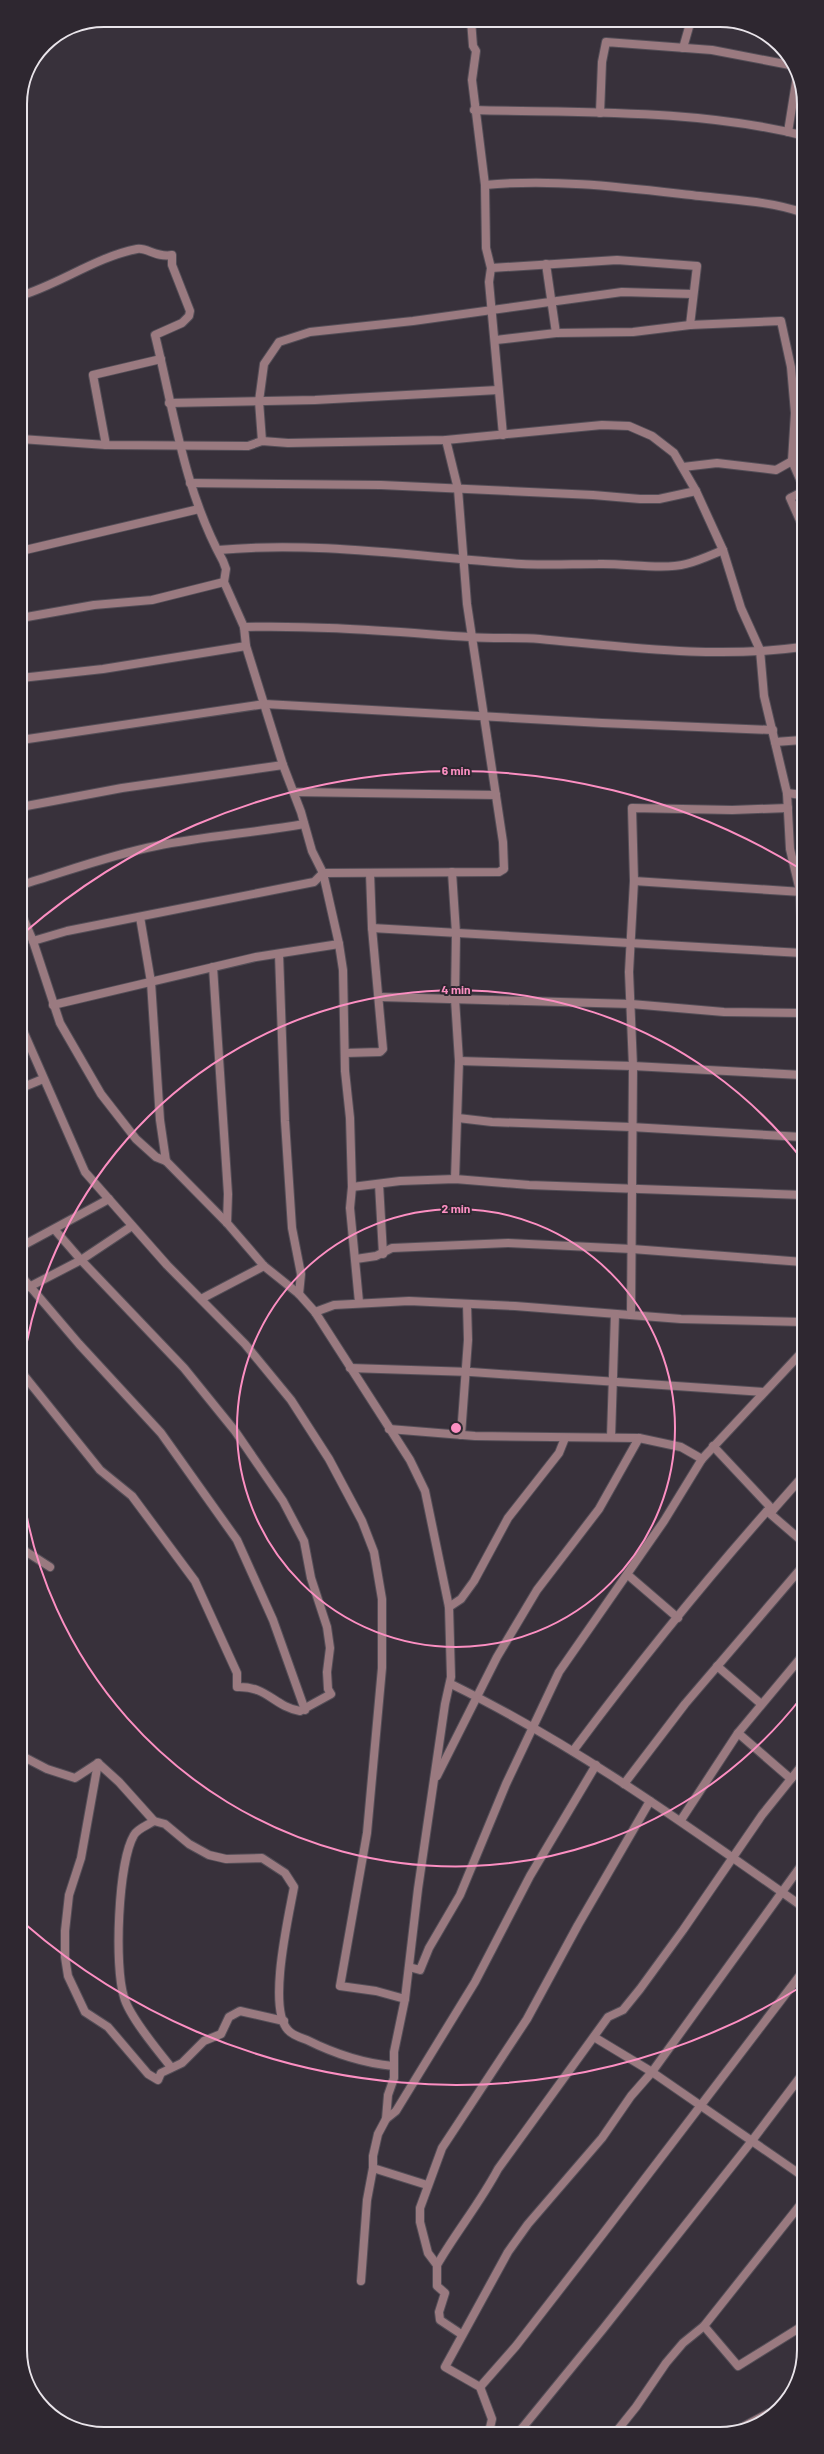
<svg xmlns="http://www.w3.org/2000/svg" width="824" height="2454" font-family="Barlow,sans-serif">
  <rect width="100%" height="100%" fill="#38313b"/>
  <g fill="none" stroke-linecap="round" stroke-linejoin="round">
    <g stroke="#544e57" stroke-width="10">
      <g id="minor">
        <path d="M471,20L473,46L476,51L472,80L485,185L486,248L491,268L489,282L503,435"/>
        <path d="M683,48L691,20"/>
        <path d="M474,110C583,113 696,109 801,135"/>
        <path d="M600,113L602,62L606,42L712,50L790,65"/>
        <path d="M788,132L797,76"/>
        <path d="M485,185C556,178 629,188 700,196C733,200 769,201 801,212"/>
        <path d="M546,264L556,333"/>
        <path d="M491,268L617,260L697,266L690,325"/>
        <path d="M20,296C60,284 96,257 137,249C147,247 156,258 172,255V265L190,311L189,316L182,323L155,335C174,412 184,490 223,561L226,569L224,582L244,627L246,646L283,765L301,812L312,851L323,873L339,944L343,970L345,1071L350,1118L352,1187L350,1208L359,1302"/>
        <path d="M496,340L556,333L633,332L690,325L781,321L791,367L795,413L792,461L802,484"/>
        <path d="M169,403L315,400L498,390"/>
        <path d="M21,439L106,445L248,446L262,441L288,443L446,440L602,425L629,426L652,436L674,453L696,491L723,550L741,608L760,650L764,696L787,793L790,849L800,891L802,944"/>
        <path d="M262,441L259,401L264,364L279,342L310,332L413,321L622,292L693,294"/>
        <path d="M106,445L93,375L161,359"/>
        <path d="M683,467L717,463L776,470L792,461"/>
        <path d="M190,483L381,485L593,495L640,499H659L696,491"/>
        <path d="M802,492L790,498L802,525"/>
        <path d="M218,550C315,541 411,556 508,563C538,566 568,564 598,564C624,563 663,570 686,564C698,561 711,555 723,550"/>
        <path d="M21,551L199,509"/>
        <path d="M21,618L94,605L152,600L224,582"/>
        <path d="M244,627C320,625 395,632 470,637C493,639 517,637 540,639C627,647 715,659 802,647"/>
        <path d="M21,678L103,669L246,646"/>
        <path d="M21,740L265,704L602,723L773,730"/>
        <path d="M775,742L802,740"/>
        <path d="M294,792L496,795"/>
        <path d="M787,793L802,795"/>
        <path d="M21,807L122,788L283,765"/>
        <path d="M452,872L456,933L455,999L459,1061L455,1179"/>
        <path d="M634,881L802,892"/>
        <path d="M21,885C65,872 110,855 156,846C205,836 254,833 304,824"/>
        <path d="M21,913L33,941L60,1023L101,1094L136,1139L156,1157L166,1161L227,1223L264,1266L299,1294L315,1312L410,1460L425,1491L449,1607L451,1677L445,1704L418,1889L405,1999L394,2052V2078L388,2095L386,2119L378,2134L373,2156V2168L367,2200L361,2281"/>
        <path d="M140,917L151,982L160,1120L166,1161"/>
        <path d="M372,928L802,953"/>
        <path d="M33,941L67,931L314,882L323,873L499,872L504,869L503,842L467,604L458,489L446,440"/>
        <path d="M279,954L285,1121L292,1228L301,1274L299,1294"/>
        <path d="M213,967L228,1194L227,1223"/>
        <path d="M380,997L631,1004L724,1012L802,1013"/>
        <path d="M53,1005L256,957L339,944"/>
        <path d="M21,1026L85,1172L167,1265L245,1344L291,1400L329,1459L362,1521L374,1552L382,1599V1668L367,1833L340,1986L376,1991L405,1999"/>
        <path d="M345,1053L380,1052L383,1049L372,928L370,873"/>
        <path d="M459,1061L633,1066L802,1075"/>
        <path d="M21,1088L43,1079"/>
        <path d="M458,1118L492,1122L631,1127L802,1137"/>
        <path d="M379,1184L383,1254"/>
        <path d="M352,1187L400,1181L455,1179L529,1185L803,1195"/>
        <path d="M22,1246L109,1199"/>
        <path d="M356,1259L376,1256L392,1248L508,1243L632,1249L803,1262"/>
        <path d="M803,1263L801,1282L803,1300"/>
        <path d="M22,1277L79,1344L161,1433L237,1540L273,1620L305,1710"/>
        <path d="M29,1287L81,1260L132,1226"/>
        <path d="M201,1299L264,1266"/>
        <path d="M315,1312L334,1305L409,1301L515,1306L681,1319L803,1322"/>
        <path d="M631,1315L633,1066L629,972L634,881L632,808L732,810L788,808"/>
        <path d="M350,1368L471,1372L764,1392"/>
        <path d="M22,1373L100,1470L132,1496L195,1581L237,1673V1687C268,1686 273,1706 300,1711L331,1694L328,1689L327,1672L330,1648L327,1627L311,1578L304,1541L283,1501L235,1431L184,1368L81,1260L55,1230"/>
        <path d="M389,1429L475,1436L639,1438L681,1447L702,1459"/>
        <path d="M461,1435L468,1340L467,1304"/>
        <path d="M611,1437L615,1314"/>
        <path d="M713,1446L773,1510"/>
        <path d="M767,1511L803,1542"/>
        <path d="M22,1549L50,1567"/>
        <path d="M628,1575L678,1618"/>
        <path d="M449,1607L461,1599L474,1581L508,1518L559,1453L565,1438"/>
        <path d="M717,1666L760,1703"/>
        <path d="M451,1684C576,1745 689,1827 803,1907"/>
        <path d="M738,1733L791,1779"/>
        <path d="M573,1751C634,1669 699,1588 767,1511L773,1510L803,1476"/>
        <path d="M22,1756L47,1769L75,1778L98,1763"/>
        <path d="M98,1763L81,1858L69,1895L65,1931V1957L68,1976L85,2012L108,2027L148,2074L158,2080L161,2073L182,2063L204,2041L221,2034L229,2017L240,2011L284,2021"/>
        <path d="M98,1763L119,1782L154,1821L165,1824L189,1844L209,1855L226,1859L262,1858L285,1873L294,1887C289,1915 267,2008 288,2030C292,2035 301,2038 307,2040C335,2054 362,2063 393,2066"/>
        <path d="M437,1776L497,1657L537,1590L599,1509L639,1438"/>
        <path d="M624,1784L685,1704L803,1566"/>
        <path d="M681,1820L738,1733L803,1655"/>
        <path d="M154,1821C148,1825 137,1829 134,1835C118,1862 114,1967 124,1997C129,2016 158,2051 171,2067"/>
        <path d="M409,1967L420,1970L429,1948L460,1895L506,1784L559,1672L664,1521L702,1459L803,1351"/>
        <path d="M594,2037L652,2072L804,2177"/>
        <path d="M386,2119L396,2111L475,1982L530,1876L596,1765"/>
        <path d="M373,2168L427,2185"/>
        <path d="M437,2265C456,2232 480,2203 498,2169L608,2017L623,2010L640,1989L683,1930L762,1815L803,1764"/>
        <path d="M704,2326L738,2366L804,2325"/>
        <path d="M461,2334L440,2320L439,2312L445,2293L437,2286V2265L428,2253L420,2222V2208L442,2148L527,2019L578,1925L650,1801"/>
        <path d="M480,2387L516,2346L602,2235L804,1970"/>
        <path d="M735,2431L769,2413"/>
        <path d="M489,2432L492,2419L480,2387L445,2367L508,2252L528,2224L602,2138L631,2096L652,2072L803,1863"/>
        <path d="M519,2432L603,2329L751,2142L804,2072"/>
        <path d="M616,2432L636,2407L666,2363L683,2343L704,2326L804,2200"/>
      </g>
    </g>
    <use href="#minor" stroke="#9a7a80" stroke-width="8"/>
  </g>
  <g fill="none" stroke="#fc8fc2" stroke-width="2">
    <circle cx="456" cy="1428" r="219"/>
    <path d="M801 1698A438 438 0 0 1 22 1489M22 1371A438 438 0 0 1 801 1158"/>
    <path d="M799 1988A657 657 0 0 1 25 1924M25 932A657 657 0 0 1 799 868"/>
  </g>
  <path d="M0 0H824V2454H0ZM104 27H720A77 77 0 0 1 797 104V2350A77 77 0 0 1 720 2427H104A77 77 0 0 1 27 2350V104A77 77 0 0 1 104 27Z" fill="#2e2730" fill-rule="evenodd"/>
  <path fill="none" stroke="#e9e4ea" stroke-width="2" d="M104 27H720A77 77 0 0 1 797 104V2350A77 77 0 0 1 720 2427H104A77 77 0 0 1 27 2350V104A77 77 0 0 1 104 27Z"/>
  <circle cx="456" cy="1428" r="6" fill="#fc8fc2" stroke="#2e2730" stroke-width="2"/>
  <g font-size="12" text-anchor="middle" font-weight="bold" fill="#fc8fc2" stroke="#2e2730" stroke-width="4" stroke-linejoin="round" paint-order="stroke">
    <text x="456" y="775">6 min</text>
    <text x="456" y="994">4 min</text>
    <text x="456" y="1213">2 min</text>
  </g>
</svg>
